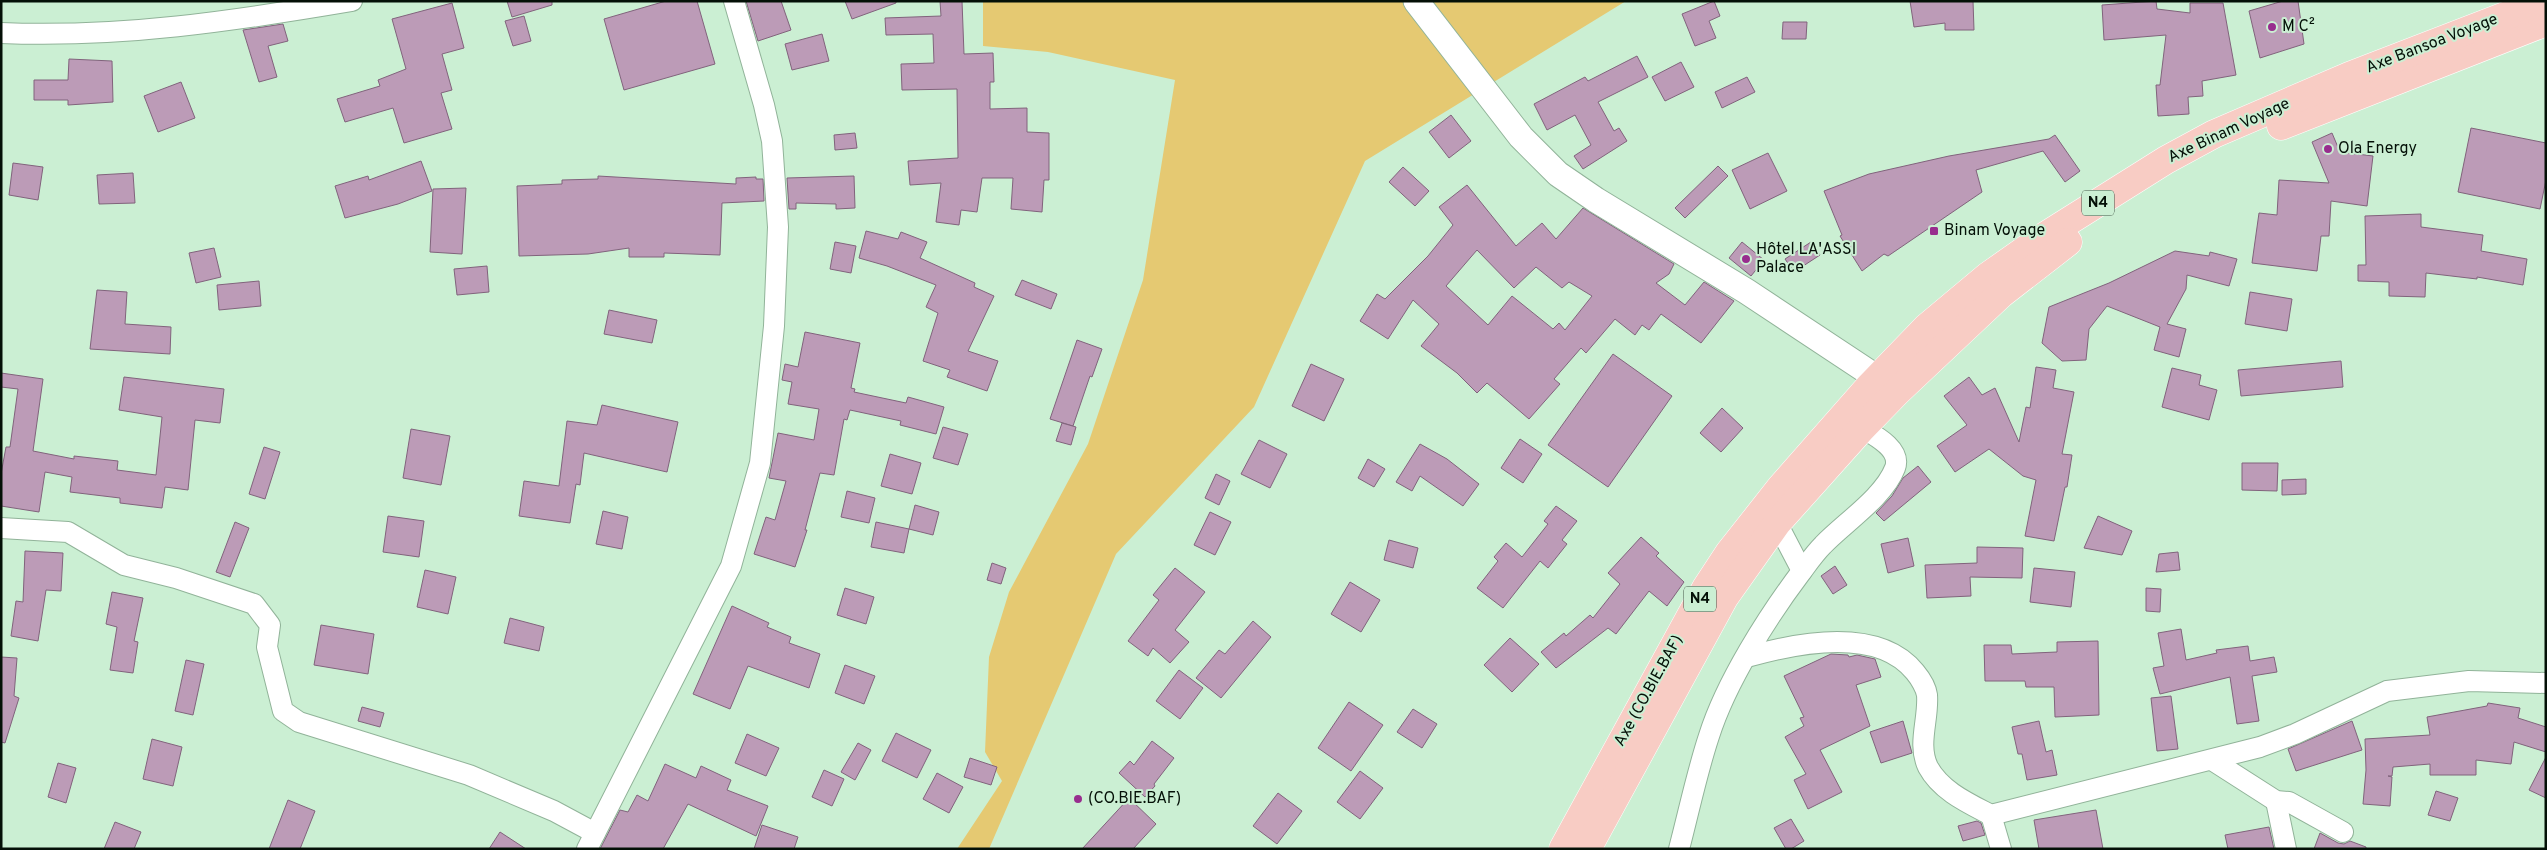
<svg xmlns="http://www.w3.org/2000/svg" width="2547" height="850" font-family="Overpass,sans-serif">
  <rect width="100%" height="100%" fill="#cbefd3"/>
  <path fill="#e5c972" d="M983,1H1626L1365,161L1254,407L1116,554L989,849H957L1002,781L985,752L989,657L1009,592L1088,444L1143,280L1175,80L1048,52L983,46Z"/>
  <g fill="#bc9bb7" stroke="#81637c" fill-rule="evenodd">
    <path d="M507,1H552V5L512,17Z"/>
    <path d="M666,1H697L715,64L624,90L604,19Z"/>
    <path d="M746,1H781L791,30L758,41Z"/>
    <path d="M845,1H896V3L852,19Z"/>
    <path d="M940,1H962L964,54L993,53L994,82H990V109L1027,108V132L1049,133V180H1044L1042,212L1011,209L1013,178H982L977,212L961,210L959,225L936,222L941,183L910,185L908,161L958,158L957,89L902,90L901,64L934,63L933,34L886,35L885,18L941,16Z"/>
    <path d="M1714,1L1720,16L1709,21L1716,38L1695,46L1682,14Z"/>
    <path d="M1910,1H1973L1974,30H1945V23L1914,27Z"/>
    <path d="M2156,1L2157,9L2190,13V3H2223L2236,75L2202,81L2203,96L2188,97L2189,114L2158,116L2156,85H2160L2166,35L2104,40L2102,5Z"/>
    <path d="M2283,1H2298L2304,44L2260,58L2249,11Z"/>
    <path d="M452,3L464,48L442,54L452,90L441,93L452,129L404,143L393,108L345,122L337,99L380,86L378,80L406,69L392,19Z"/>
    <path d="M524,16L531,41L513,46L505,21Z"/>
    <path d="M1783,22H1807L1806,39H1782Z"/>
    <path d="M283,24L288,41L268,46L277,77L259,82L243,30Z"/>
    <path d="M822,34L829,61L792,70L785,44Z"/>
    <path d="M1637,56L1648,77L1598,102L1614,131L1619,128L1627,141L1583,169L1574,156L1591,145L1575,115L1547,130L1534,104L1585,77L1588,81Z"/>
    <path d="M69,59L112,61L113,102L68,105V100H34V80H68Z"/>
    <path d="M1681,62L1694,87L1665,101L1652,77Z"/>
    <path d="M1747,77L1755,92L1722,108L1715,92Z"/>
    <path d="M181,82L195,118L158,132L144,96Z"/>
    <path d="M1451,115L1471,141L1449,158L1429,132Z"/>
    <path d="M2471,128L2546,143V180L2540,209L2458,192Z"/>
    <path d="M855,133L857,148L835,150L834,135Z"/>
    <path d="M2332,133L2340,152L2373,156L2367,206L2331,201L2329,236H2321L2317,271L2252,263L2259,213L2277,215L2279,180L2329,183L2312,142Z"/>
    <path d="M2055,135L2080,171L2065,182L2043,151L1976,170L1982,192L1888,256L1884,254L1862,271L1840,236L1842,235L1824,191L1869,174L1949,156L2049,139Z"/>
    <path d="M1768,153L1787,191L1750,209L1732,170Z"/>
    <path d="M421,161L432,191L398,204L345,218L335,186L368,176L369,180Z"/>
    <path d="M13,163L43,167L38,200L9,195Z"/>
    <path d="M1718,166L1728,176L1685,218L1675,208Z"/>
    <path d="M1403,167L1429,191L1415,206L1389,182Z"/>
    <path d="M133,173L135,203L99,204L97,175Z"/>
    <path d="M598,176L736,184V178L756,177V179H763L764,201L722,203L720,255L664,253V257H629V248L588,254L519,256L517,186L562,184V180L598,179Z"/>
    <path d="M854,176L855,208L836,209V204L796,203V209H789L787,178Z"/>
    <path d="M1467,185L1516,246L1542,223L1556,239L1583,208L1674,264L1669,274L1656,283L1685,305L1704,282L1734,301L1701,343L1661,314L1649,330L1642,325L1635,335L1615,319L1586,353L1581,348L1554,379L1560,384L1529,419L1487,383L1477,393L1457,373L1421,346L1439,324L1413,300L1388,339L1360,321L1377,294L1385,299L1428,256L1453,225L1439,207ZM1477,250L1514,288L1536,267L1562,288L1569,282L1592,296L1565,330L1559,323L1553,329L1512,296L1488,325L1446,286Z"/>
    <path d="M466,188L462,254L430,252L433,189Z"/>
    <path d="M2421,214V227L2483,235L2481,251L2527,259L2523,285L2477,277V279L2426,273L2425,297L2389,296V282L2358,281V265H2366L2365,216Z"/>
    <path d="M866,231L898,239L901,232L927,242L920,258L975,283L974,287L994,296L968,351L998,361L987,391L947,377L950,370L923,361L938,313L926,307L936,285L887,266L859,258Z"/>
    <path d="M835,242L856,246L851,273L830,269Z"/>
    <path d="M1742,242L1764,260L1751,276L1729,258Z"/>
    <path d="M1811,242L1820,255L1794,272L1785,259Z"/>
    <path d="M214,248L221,277L196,283L189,253Z"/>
    <path d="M2175,251L2209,256L2210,252L2237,259L2229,286L2187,275L2186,289L2167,324L2186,329L2179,357L2154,350L2160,327L2107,306L2089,329L2086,360L2062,361L2042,343L2049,307L2109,283Z"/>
    <path d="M487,266L489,292L457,295L454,269Z"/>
    <path d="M1022,280L1057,294L1051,309L1015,295Z"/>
    <path d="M259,281L261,306L219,310L217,285Z"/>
    <path d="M97,290L127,292L125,324L171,327L170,354L90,349Z"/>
    <path d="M2250,292L2292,299L2287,331L2245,324Z"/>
    <path d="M609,310L657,320L652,343L604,334Z"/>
    <path d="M805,332L860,343L851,388L855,389L854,392L906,403L908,397L944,407L936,434L900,425L901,421L850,410L847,420L844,419L834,475L820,473L805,530H807L795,567L754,554L766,517L775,520L786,481L769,478L778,433L814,440L819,409L788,404L792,382L782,380L785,364L798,367Z"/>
    <path d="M1077,340L1102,349L1092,377L1090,376L1073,426L1050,419Z"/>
    <path d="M1613,354L1672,396L1608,487L1548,445Z"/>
    <path d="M2341,361L2343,387L2241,396L2238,370Z"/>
    <path d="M1311,364L1344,379L1324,421L1292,406Z"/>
    <path d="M2036,367L2056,370L2053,388L2074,392L2062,454L2072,455L2067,487H2065L2054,541L2025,536L2036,480L2023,476L1989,449L1955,472L1937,446L1967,425L1944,396L1969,377L1982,395L1995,388L2019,442L2026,407L2030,408Z"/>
    <path d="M2172,368L2201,375L2199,385L2217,390L2209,420L2162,407Z"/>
    <path d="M1,373L43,379L33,451L74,459V456L118,461L117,470L156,475L162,417L119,410L124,377L224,389L220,423L195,420L188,490L165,487L162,508L120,503V498L70,492L72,477L45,472L39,512L1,506V474L6,447H10L18,389L1,387Z"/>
    <path d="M602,405L678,422L667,472L584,453L580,485L576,484L570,523L519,516L524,481L559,486L567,421L597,425Z"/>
    <path d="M1722,408L1743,428L1721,452L1700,433Z"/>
    <path d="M1062,423L1076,427L1071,445L1056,441Z"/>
    <path d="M943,427L968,434L958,465L933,458Z"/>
    <path d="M411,429L450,436L441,485L403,478Z"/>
    <path d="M1520,439L1542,454L1523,483L1501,468Z"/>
    <path d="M1259,440L1287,454L1270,488L1241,474Z"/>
    <path d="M1420,444L1447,459L1479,484L1463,506L1420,476L1412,491L1396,482Z"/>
    <path d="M264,447L280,452L265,499L249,494Z"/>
    <path d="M890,454L921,463L912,494L881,486Z"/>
    <path d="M1368,459L1385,469L1374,487L1358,478Z"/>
    <path d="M2242,463H2278L2277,491L2242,490Z"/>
    <path d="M1918,466L1931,482L1884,521L1876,513L1892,496L1903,478Z"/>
    <path d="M1216,474L1230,481L1219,505L1205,498Z"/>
    <path d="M2306,479V494L2282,495V480Z"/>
    <path d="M847,491L875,498L869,523L841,517Z"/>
    <path d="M915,505L939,512L933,535L909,529Z"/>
    <path d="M1556,506L1577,521L1562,540L1567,544L1548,568L1540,561L1503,608L1477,588L1498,561L1494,557L1506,543L1522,557L1548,524L1544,521Z"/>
    <path d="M603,511L628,517L622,549L596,544Z"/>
    <path d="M1210,512L1231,522L1215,555L1194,545Z"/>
    <path d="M388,516L424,521L419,557L383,552Z"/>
    <path d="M2098,516L2132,531L2122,555L2084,548Z"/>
    <path d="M235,522L249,528L230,577L216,572Z"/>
    <path d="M876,522L909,529L904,553L871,547Z"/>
    <path d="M1641,537L1659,553L1656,556L1684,582L1667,606L1649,591L1616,634L1608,628L1556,668L1541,652L1564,633L1566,636L1590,615L1593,618L1620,584L1608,573Z"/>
    <path d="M1908,538L1914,566L1888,573L1881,544Z"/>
    <path d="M1389,540L1418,548L1413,568L1384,560Z"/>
    <path d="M1977,547L2023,548L2022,578L1970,577L1971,596L1927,598L1925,565L1977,563Z"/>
    <path d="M25,551L63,553L61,591L46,590L38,641L11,636L16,601L23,602Z"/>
    <path d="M2178,552L2180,570L2156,572L2159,554Z"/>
    <path d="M992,563L1006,568L1001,584L987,580Z"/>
    <path d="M1835,566L1847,585L1833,594L1821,576Z"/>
    <path d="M1175,568L1205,592L1175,630L1189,642L1170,663L1153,648L1148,656L1128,641L1159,600L1153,595Z"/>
    <path d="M2034,568L2075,572L2071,607L2030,602Z"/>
    <path d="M425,570L456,577L448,614L417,607Z"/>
    <path d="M1350,582L1380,600L1361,632L1331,614Z"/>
    <path d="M845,588L874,597L866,624L837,615Z"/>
    <path d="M2146,588L2161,589L2160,612L2146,611Z"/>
    <path d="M112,592L143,598L134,641L138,642L133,673L110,670L117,627L106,624Z"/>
    <path d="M732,606L769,623L767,627L791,637L789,643L820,654L809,688L748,666L730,709L693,694Z"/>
    <path d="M510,618L544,627L539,651L504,643Z"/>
    <path d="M1253,621L1271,637L1221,698L1196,678L1219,650L1225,654Z"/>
    <path d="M321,625L374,634L368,674L314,665Z"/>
    <path d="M2181,629L2186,660L2217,653L2216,650L2248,646L2250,661L2274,657L2277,672L2252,676L2259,721L2237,724L2230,677L2160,694L2153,668L2164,666L2158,633Z"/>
    <path d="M1510,638L1539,664L1512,692L1484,665Z"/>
    <path d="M2098,641L2099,715L2055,717L2054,687H2026L2025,681H1985L1984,645H2011L2012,654L2057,652V642Z"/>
    <path d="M1831,654L1848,655L1849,657L1857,655L1875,659L1881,677L1856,685L1870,726L1820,750L1842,792L1808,809L1794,780L1806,774L1785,737L1804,726L1800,718L1804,717L1784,676Z"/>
    <path d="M1,657L17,658L14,696L19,698L5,743L1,742Z"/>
    <path d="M186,660L204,664L193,715L175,711Z"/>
    <path d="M845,665L875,676L864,704L835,693Z"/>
    <path d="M1179,670L1203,688L1180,719L1156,701Z"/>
    <path d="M2171,696L2178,749L2157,751L2151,698Z"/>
    <path d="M1349,702L1383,725L1351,771L1318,748Z"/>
    <path d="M2488,703L2520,708L2518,718L2546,727V752L2514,742L2511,764L2476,760V775H2430V764L2393,767L2392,776H2388L2392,777L2390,806L2363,804L2366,770L2365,739L2430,735L2427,717L2487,706Z"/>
    <path d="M362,707L384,713L380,727L358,721Z"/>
    <path d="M1413,709L1437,724L1422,748L1397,732Z"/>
    <path d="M1903,721L1912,753L1881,763L1870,732Z"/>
    <path d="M2039,721L2046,752L2052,750L2057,775L2027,780L2022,754H2018L2012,727Z"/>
    <path d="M2352,721L2362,750L2296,771L2288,749Z"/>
    <path d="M896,733L931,750L917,778L882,761Z"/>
    <path d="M747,734L779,748L766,776L735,763Z"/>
    <path d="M152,739L182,747L173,786L143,779Z"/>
    <path d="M1152,741L1174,758L1154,784L1155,786L1145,797L1119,773L1130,761L1134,765Z"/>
    <path d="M858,743L871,750L855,780L841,772Z"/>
    <path d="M2546,757V798L2529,790Z"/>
    <path d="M970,758L997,767L991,785L964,777Z"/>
    <path d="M58,763L76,768L66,803L48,797Z"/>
    <path d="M665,764L696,778L701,766L731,780L727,790L768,806L756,836L688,804L663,849H600L620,810L628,812L637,795L648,801Z"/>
    <path d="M824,770L844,779L832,806L812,797Z"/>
    <path d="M1360,771L1383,788L1360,819L1337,802Z"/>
    <path d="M937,773L963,787L949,813L923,799Z"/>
    <path d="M2436,791L2458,798L2450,821L2428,815Z"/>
    <path d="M1278,793L1302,811L1277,844L1253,826Z"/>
    <path d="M1129,798L1156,824L1133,849H1082Z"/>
    <path d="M288,800L315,811L300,849H269Z"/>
    <path d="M2096,810L2103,849H2039L2034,820Z"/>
    <path d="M1791,819L1804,841L1791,849H1786L1774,828Z"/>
    <path d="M1977,821L1981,823L1985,835L1963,841L1958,826Z"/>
    <path d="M115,822L141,832L134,849H104Z"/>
    <path d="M762,825L798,837L794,849H754Z"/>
    <path d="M2269,827L2274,849H2228L2225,835Z"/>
    <path d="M500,832L526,849H489Z"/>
    <path d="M2320,833L2338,843L2344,844L2350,841L2366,847V849H2314Z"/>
  </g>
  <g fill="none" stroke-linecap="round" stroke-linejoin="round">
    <g stroke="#91b399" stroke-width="22">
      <g id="minor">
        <path d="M1,33C121,38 234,21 352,1"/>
        <path d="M1777,523L1802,571"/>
        <path d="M1,528L68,532L124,565L176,578L254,604L270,625L267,647L283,711L299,722L469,775L554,811L595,833"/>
        <path d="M1747,657C1796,643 1878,626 1915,672C1920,678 1926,688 1927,695C1929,719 1917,744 1928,767C1941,791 1968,803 1991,815L2260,747L2295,734L2387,691L2469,681L2546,683"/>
        <path d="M2212,760L2276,801L2289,802L2343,832"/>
        <path d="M2276,801L2286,849"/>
        <path d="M1991,815L2001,849"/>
        <path d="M587,849L731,566L760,463L774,326L778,227L772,141L764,105L734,1"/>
        <path d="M1679,849C1689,811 1697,772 1709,736C1726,682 1768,616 1802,571C1808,563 1815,553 1823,545C1844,523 1884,497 1895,468C1902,449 1874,435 1862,428"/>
      </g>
    </g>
    <g stroke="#91b399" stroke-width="27">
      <path id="tertiary" d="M1416,1L1521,137L1558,174L1596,200L1746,291L1894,389"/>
    </g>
    <g stroke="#fff" stroke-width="29">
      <g id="trunk">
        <path d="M2281,126L2546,22"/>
        <path d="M1563,849L1706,588L1729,553L1781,487L1869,387L1927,327L1988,276L2045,236L2166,160L2214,134L2349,76L2544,1"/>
        <path d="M1587,849L1724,598L1777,523L1862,428L1898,391L2001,294L2068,242"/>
      </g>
    </g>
    <use href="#minor" stroke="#fff" stroke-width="20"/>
    <use href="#tertiary" stroke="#fff" stroke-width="25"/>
    <use href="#trunk" stroke="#f8ccc4" stroke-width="28"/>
  </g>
  <g fill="#982d8e" stroke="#cbefd3" stroke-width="2">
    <circle cx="2272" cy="27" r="5"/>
    <circle cx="2328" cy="149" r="5"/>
    <rect x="1929" y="226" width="10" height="10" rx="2.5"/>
    <circle cx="1746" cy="259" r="5"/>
    <circle cx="1078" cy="799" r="5"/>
  </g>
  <g text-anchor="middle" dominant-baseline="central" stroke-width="4" stroke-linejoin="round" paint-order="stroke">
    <g fill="#cbefd3" stroke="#405344" stroke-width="1">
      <rect x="2082" y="190.5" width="32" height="25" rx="4"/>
      <rect x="1684" y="586.5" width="32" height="25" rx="4"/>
    </g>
    <g font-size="15" font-weight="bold" fill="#041007">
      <text x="2098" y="203">N4</text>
      <text x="1700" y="599">N4</text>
    </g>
    <g font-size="16" fill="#041007" stroke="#cbefd3" text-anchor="start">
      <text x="2282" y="27">M C²</text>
      <text x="2338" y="149">Ola Energy</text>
      <text x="1944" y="231">Binam Voyage</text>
      <text x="1756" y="250">Hôtel LA'ASSI<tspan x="1756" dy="18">Palace</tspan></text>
      <text x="1088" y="799">(CO.BIE.BAF)</text>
    </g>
    <g font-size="16" fill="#041007" stroke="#cbefd3">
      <text transform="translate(2432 44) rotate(-21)">Axe Bansoa Voyage</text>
      <text transform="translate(2229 131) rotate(-25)">Axe Binam Voyage</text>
      <text transform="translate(1649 691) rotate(-61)">Axe (CO.BIE.BAF)</text>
    </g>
  </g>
  <rect width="2547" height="850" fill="none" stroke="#041007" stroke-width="5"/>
</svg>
